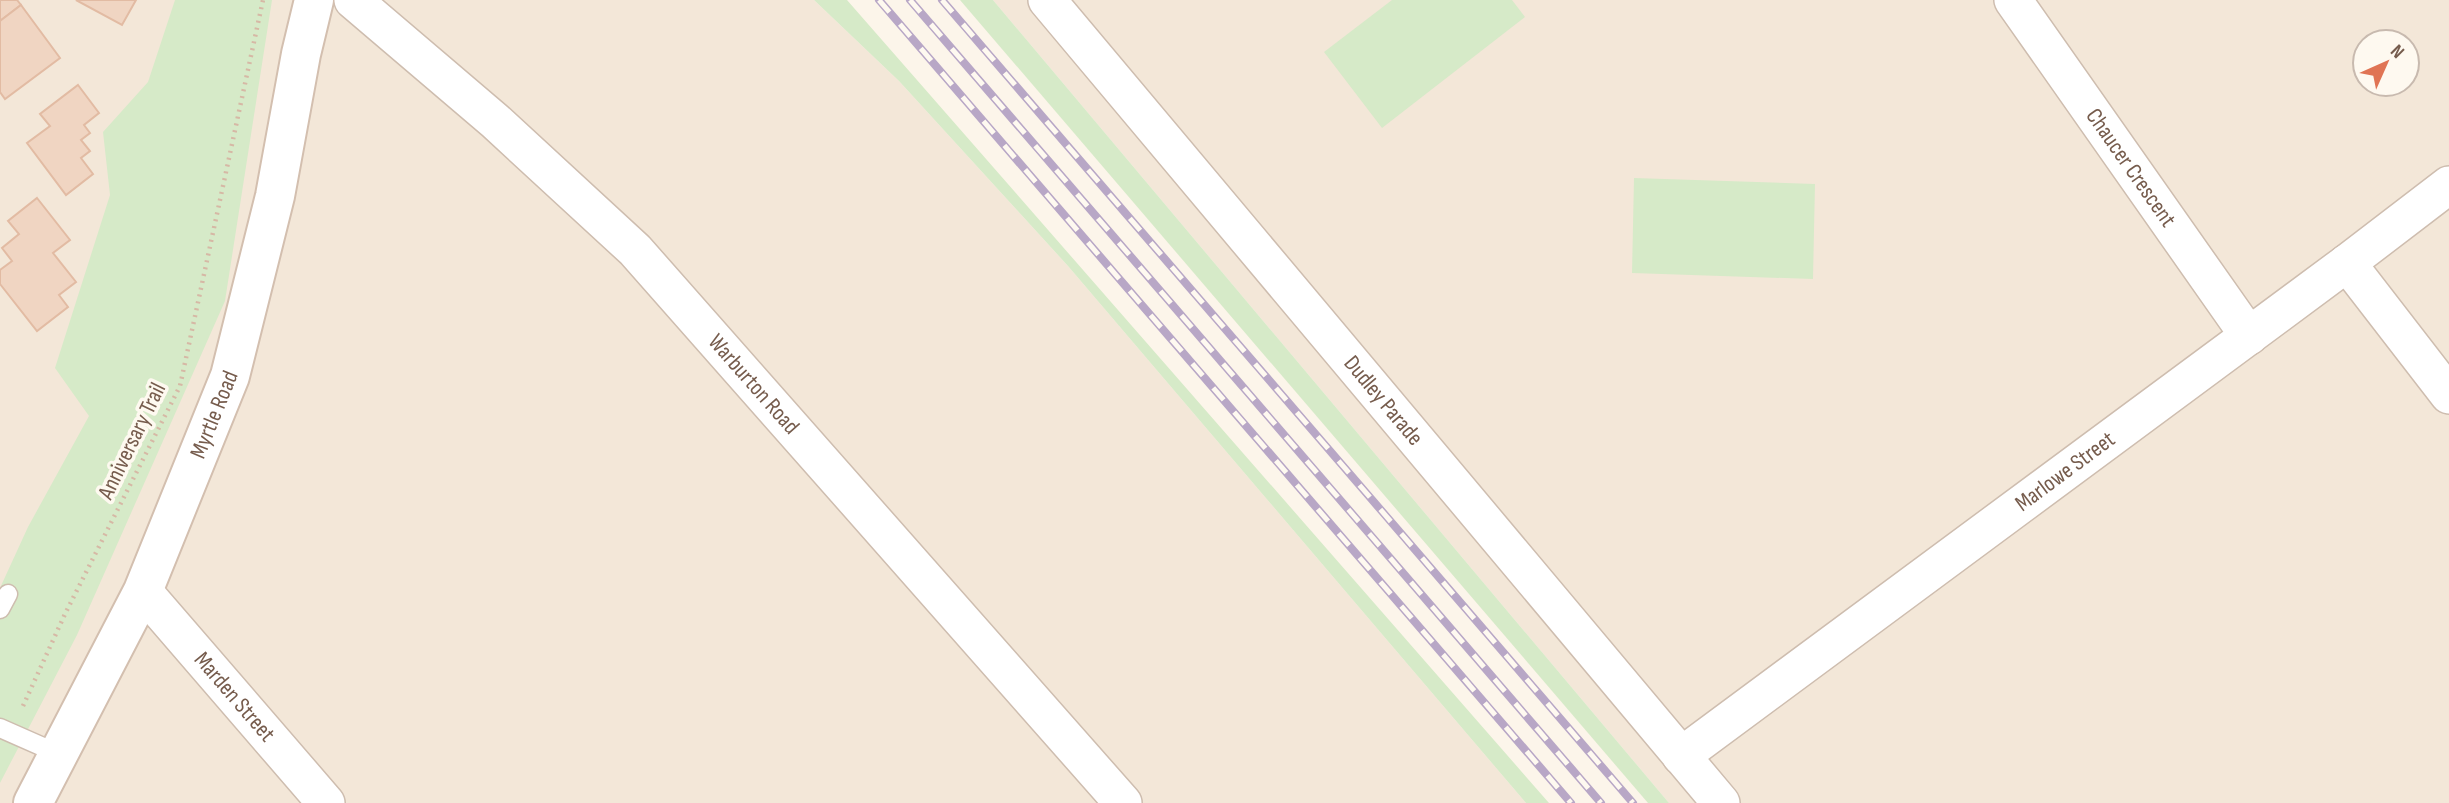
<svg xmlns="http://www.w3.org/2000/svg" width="2449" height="803" font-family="'Sofia Sans Condensed',sans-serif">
  <rect width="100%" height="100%" fill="#fcf5ea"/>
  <g fill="#f3e7d8" fill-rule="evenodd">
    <path d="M0,0H814L899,81L1068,266L1526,803H0Z"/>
    <path d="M993,0H2449V803H1669ZM2365,42H2407V84H2365Z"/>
  </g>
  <g fill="#d6eac8">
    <path d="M175,0H272L225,301L77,635L0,783V588L28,527L89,416L55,368L110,195L103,132L148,82Z"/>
    <path d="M814,0H847L1549,803H1526L1068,266L899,81Z"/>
    <path d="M960,0H993L1669,803H1648Z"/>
    <path d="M1392,0H1512L1525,17L1382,128L1324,52Z"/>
    <path d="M1634,178L1815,184L1813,279L1632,273Z"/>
  </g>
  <g fill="#f0d5c2" stroke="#e2bba3" stroke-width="2">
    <path d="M0,0H17L21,5L0,21Z"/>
    <path d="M76,0H136L122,25Z"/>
    <path d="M21,5L60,58L5,99L0,92V21Z"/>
    <path d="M78,85L99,113L84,125L90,133L81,140L90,151L81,158L93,174L66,195L27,143L50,126L40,114Z"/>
    <path d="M37,198L70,240L53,253L76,282L59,295L68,307L37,331L0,284V270L12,261L2,248L19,234L8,221Z"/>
  </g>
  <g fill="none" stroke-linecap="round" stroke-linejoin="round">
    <g stroke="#cebdaf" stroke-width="21">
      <g id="lane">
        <path d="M0,609L8,594"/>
        <path d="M0,728L59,754"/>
      </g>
    </g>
    <g stroke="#cebdaf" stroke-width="40">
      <g id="street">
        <path id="s1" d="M353,0L495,121L635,250L1123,803"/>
        <path id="s2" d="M1047,0L1721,803"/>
        <path id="s3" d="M2013,0L2249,336"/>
        <path d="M2347,263L2449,395"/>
        <path id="s4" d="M143,591L326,803"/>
        <path id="s5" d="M1681,756L2347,263L2449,185"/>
      </g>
    </g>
    <g stroke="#d3bfaf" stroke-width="42">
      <g id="secondary">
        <path id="s6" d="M33,803L143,591L230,376L275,196L301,54L314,0"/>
      </g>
    </g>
    <path stroke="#d6b8a5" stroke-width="4.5" stroke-dasharray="2 5" stroke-linecap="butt" d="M23,706L65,614L180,386L263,0"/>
    <use href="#lane" stroke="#fff" stroke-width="18"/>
    <use href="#street" stroke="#fff" stroke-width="37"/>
    <use href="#secondary" stroke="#fff" stroke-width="38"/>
    <g stroke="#b8a7c6" stroke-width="8">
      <g id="rail">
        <path d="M879,0L1571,803"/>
        <path d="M910,0L1601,803"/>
        <path d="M942,0L1633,803"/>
      </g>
    </g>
    <use href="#rail" stroke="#fef9f0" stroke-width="5" stroke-dasharray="16" stroke-linecap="butt"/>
  </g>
  <g text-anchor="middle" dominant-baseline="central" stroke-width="7" stroke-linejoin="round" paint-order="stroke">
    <g font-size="23" fill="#765c4d" stroke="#fef9f0">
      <text stroke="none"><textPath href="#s3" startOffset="205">Chaucer Crescent</textPath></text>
      <text stroke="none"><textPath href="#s1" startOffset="556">Warburton Road</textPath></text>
      <text stroke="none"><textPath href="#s2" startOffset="523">Dudley Parade</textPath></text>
      <text stroke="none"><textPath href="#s6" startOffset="429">Myrtle Road</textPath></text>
      <text transform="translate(132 441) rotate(-64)">Anniversary Trail</text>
      <text stroke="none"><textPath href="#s5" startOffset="478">Marlowe Street</textPath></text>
      <text stroke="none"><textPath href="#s4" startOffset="140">Marden Street</textPath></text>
    </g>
  </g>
  <g transform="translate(2386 63) rotate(45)"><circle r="33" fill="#fef9f0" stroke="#c8baaf" stroke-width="2"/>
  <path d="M0-5L12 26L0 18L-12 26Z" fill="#e07454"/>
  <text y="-10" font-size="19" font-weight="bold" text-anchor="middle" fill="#765c4d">N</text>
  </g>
</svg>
